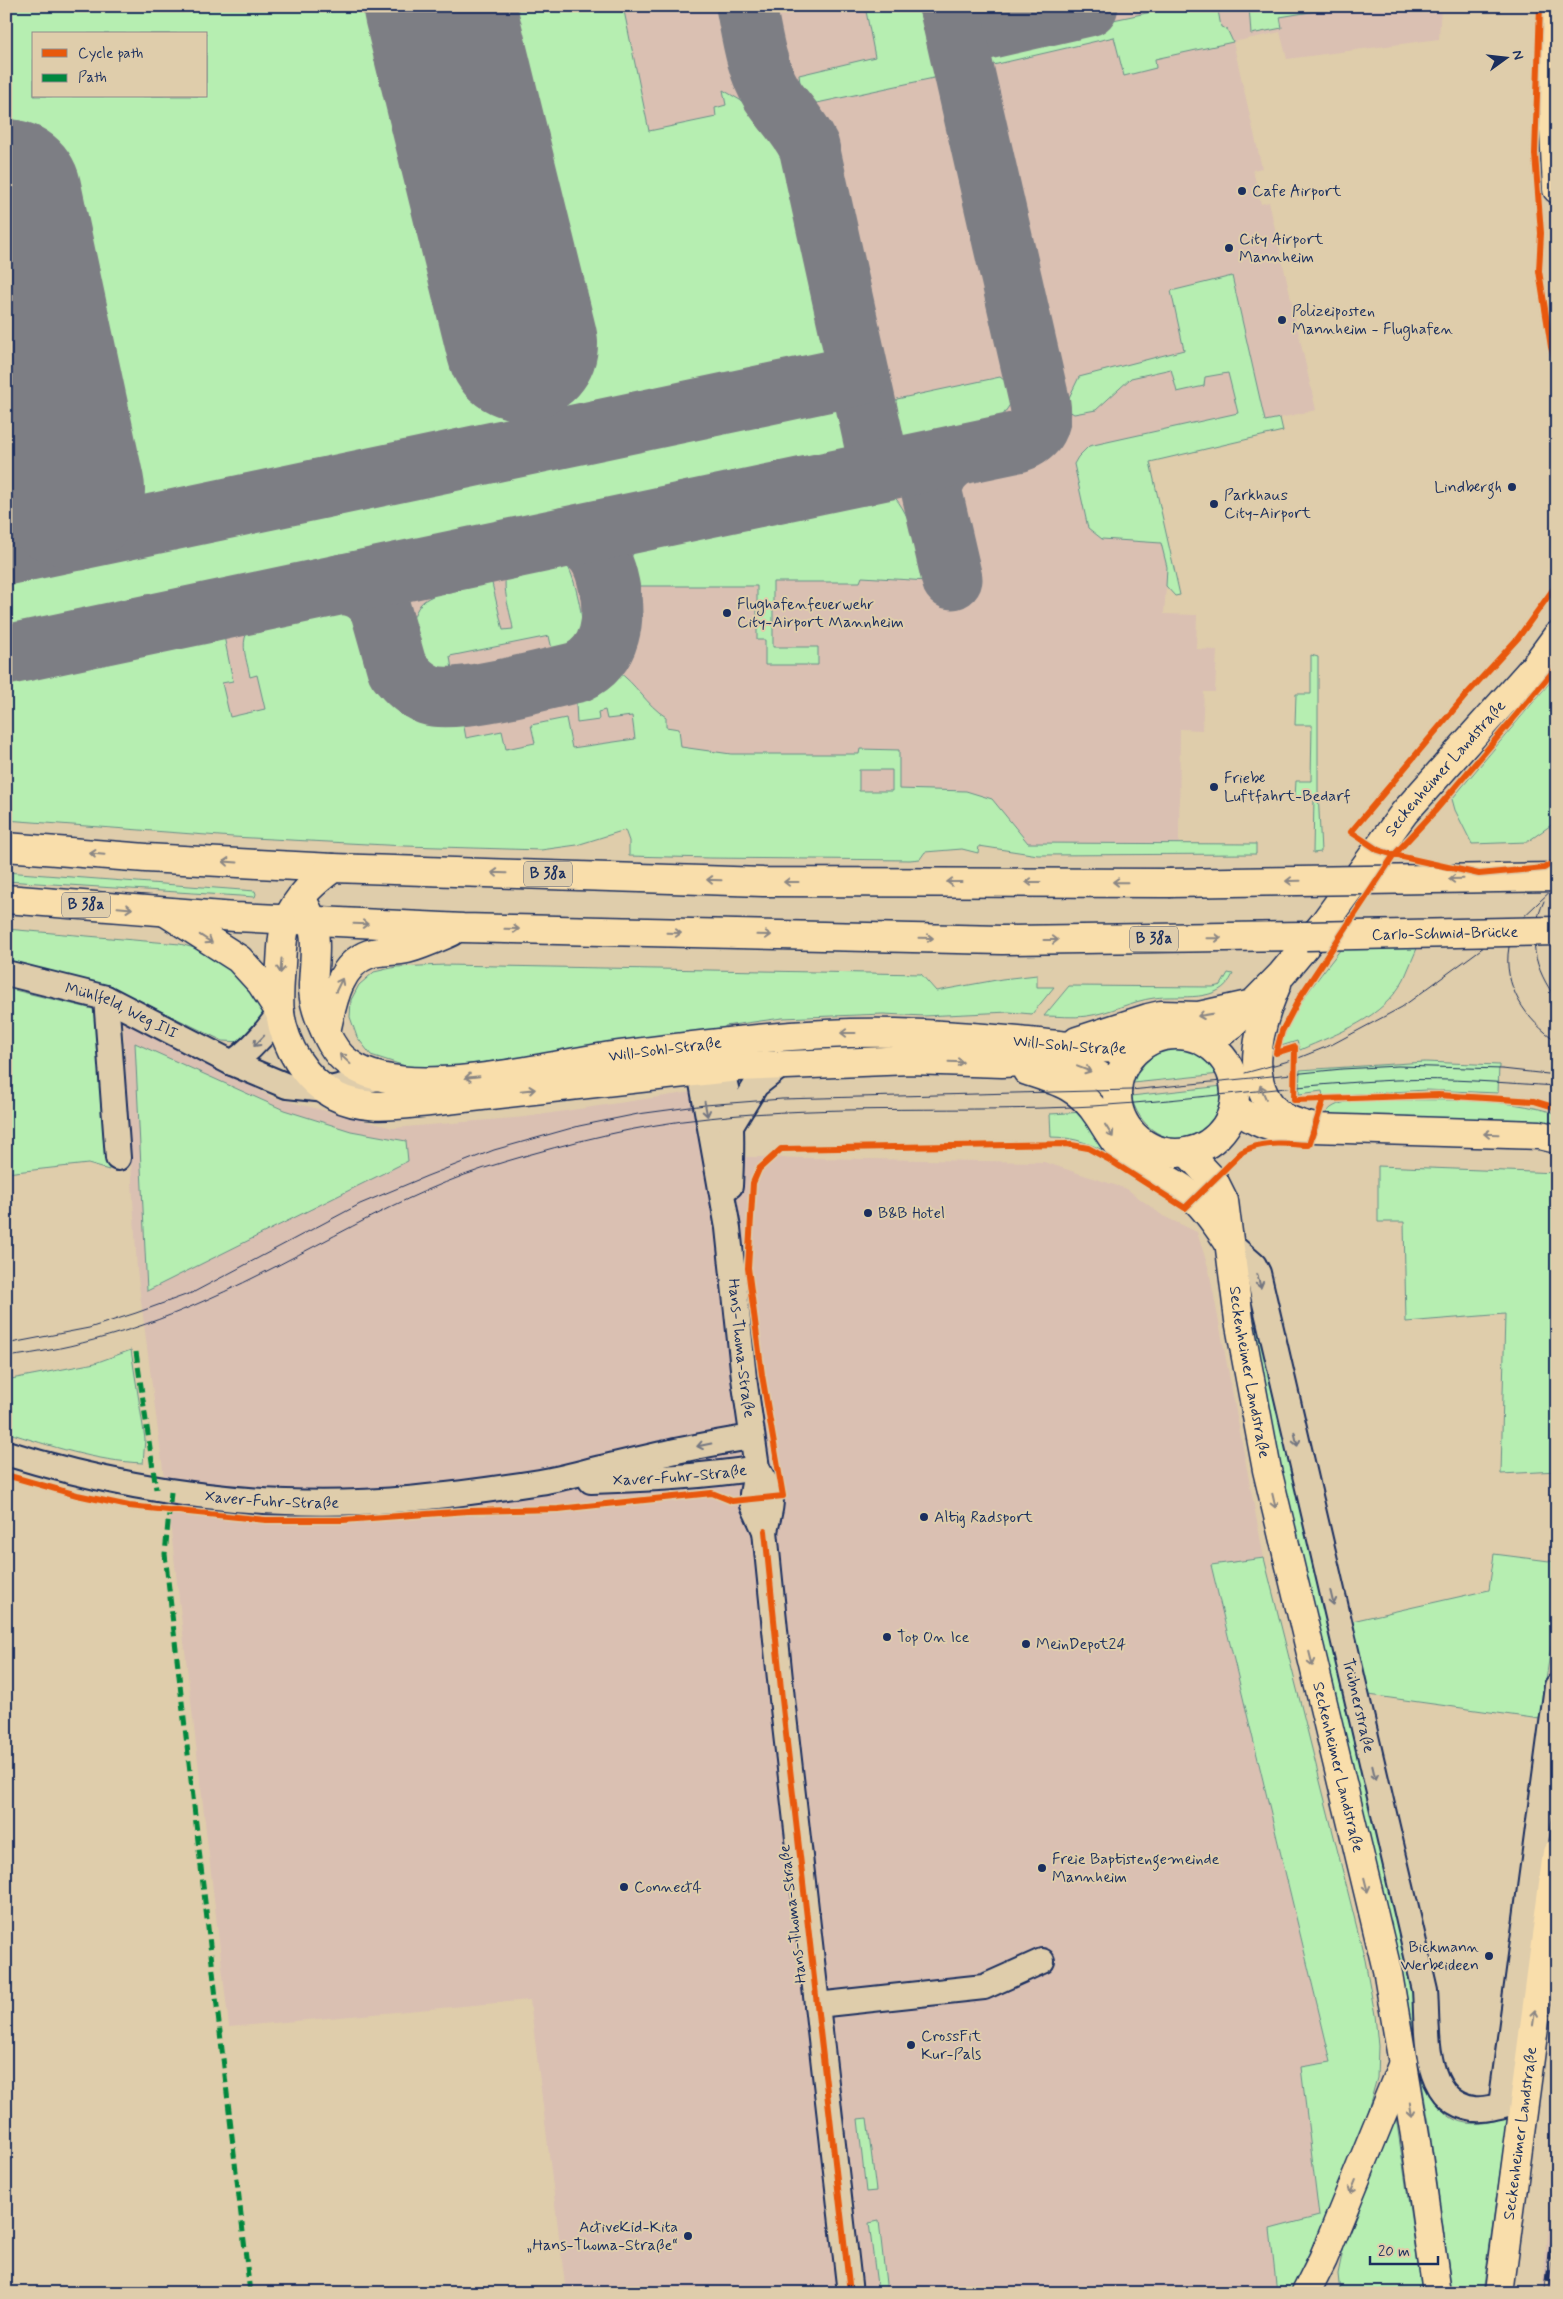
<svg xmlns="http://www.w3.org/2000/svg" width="1563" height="2299" font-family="Mynerve,sans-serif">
  <rect width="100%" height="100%" fill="#dfcdab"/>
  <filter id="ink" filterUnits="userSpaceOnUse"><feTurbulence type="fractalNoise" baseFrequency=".02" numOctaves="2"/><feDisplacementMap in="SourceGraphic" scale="10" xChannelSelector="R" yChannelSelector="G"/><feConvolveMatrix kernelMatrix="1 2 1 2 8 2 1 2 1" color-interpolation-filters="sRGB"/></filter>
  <g filter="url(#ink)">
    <g fill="#dac0b2" fill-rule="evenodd">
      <path d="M6,6H1441L1439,39L1287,59L1280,32L1233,42L1262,168L1253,170L1261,204L1269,202L1316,410L1280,418L1283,431L1149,462L1180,595L1175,596L1166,587L1164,614L1197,615L1196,649L1217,650L1215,692H1204L1202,730L1180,729L1179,843H1028L1010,824L893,791L6,771ZM34,34H206V96H34Z"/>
      <path d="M123,1020L187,1051L271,1097L393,1128L525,1117L692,1092L705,1156L1044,1162L1127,1189L1163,1216L1197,1232L1209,1270L1264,1558L1211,1565L1331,2062L1301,2067L1319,2217L1270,2229L1277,2293H566L530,2000L229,2027L171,1531L137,1270Z"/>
      <path d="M1557,2152V2293H1543L1547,2236Z"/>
    </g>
    <g fill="#b6eeb1" stroke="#688e88" fill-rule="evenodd">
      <path d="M6,6H623L649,131L716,117L715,108L726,105L723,90L779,123L787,133L851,419C855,440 854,446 841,463L83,622L67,625L6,627ZM34,34H206V96H34Z"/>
      <path d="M865,6H942L951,43V60L943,76L803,106L799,75L875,57Z"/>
      <path d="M1180,6H1215L1218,10L1221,27L1227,29L1233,42L1155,59L1156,68L1124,76L1114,37L989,66L994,53L1008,42Z"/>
      <path d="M1249,6H1346L1280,17L1282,28L1251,34Z"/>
      <path d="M1232,276L1265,421L1280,418L1283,431L1150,462L1180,595L1175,596L1166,586L1167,567L1161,543L1102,539L1088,528L1074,464L1078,457L1089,446L1238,413L1228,373L1205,377L1204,386L1177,392L1171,369L1131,378L1096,410L1074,414L1064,408L1079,377L1184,350L1171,291Z"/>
      <path d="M1000,377L1012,386L1017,394L993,430L898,450L891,443L886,417L897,399Z"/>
      <path d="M886,488C912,511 918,549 928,581L862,577L860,582H773V647H818V665H765V640H757V586H632L626,564L640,544L649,538Z"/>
      <path d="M548,557C555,557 563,561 568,567C574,575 585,623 582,632C576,645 564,647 552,649L549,636L450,656L452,670C444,670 433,671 426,665C420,660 410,643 410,635C409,626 415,612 420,605C426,597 438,595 446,589C461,579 465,574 484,571L489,574L491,579L503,630L513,629C511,611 494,572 517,563C526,559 538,559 548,557Z"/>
      <path d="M327,605C374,609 370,631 382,667C389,687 408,704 427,712C437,717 451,715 462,716L466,738L502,731L506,749L535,743L531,725L566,718L572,748L635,739L632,716L607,719L605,710L598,712L599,720L577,723L576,704L579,689L599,682L610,673L617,671C636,683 646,705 666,717V727L679,729L681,747L731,754H859L860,749L899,750V789L966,791L992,799L1028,843L1256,844V854L1038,855L979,846L978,853L962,849L925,852L920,859L910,860L710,858L629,856V841L625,830L577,845L541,850L405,846L233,837L6,820V671L222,626L233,681L222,683L230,717L265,709L257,675L250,677C248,665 242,650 245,638C250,613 306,609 327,605ZM859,770H892V791H859Z"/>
      <path d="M1311,655L1318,657V791L1321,852L1313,853L1314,797H1295L1296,781H1311L1312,725H1295L1296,694H1311Z"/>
      <path d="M1557,674V821L1527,842L1472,844L1455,810L1452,799Z"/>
      <path d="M6,872L255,891L256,894L255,897L6,881Z"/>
      <path d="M6,929L180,944L219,955L238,971L263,1009L260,1027L245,1042L223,1041L113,988L6,963Z"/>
      <path d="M1344,945L1418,946C1413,957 1409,968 1404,979C1383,1019 1338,1033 1300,1050L1297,1041L1281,1046C1292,1007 1320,977 1344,945Z"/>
      <path d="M445,965L921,974L936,991L1002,979L1037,975V987H1054L1032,1014L1009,1012L924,1016L883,1014L782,1018L725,1026V1034L666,1039L455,1066L408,1067L371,1055L357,1037L350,1017L351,1000L359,985L374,972L396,967Z"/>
      <path d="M1228,973L1233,974C1219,1005 1181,994 1154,998C1131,1001 1110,1013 1087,1016C1073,1018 1058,1016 1044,1016L1069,986L1213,987L1221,985Z"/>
      <path d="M6,988L101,1011L109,1170L88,1164L6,1173Z"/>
      <path d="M135,1043L284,1110L351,1131L406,1141L408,1161L147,1291Z"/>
      <path d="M1174,1048C1195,1048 1208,1057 1220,1074L1133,1083C1141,1064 1153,1052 1174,1048Z"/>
      <path d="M1425,1062L1499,1065L1498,1093L1426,1090L1323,1096L1322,1091L1299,1094L1300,1070Z"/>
      <path d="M1223,1086C1225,1150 1148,1159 1131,1096Z"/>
      <path d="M1381,1100C1435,1100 1507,1097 1557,1114V1126L1325,1116C1331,1098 1365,1101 1381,1100Z"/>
      <path d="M1085,1112L1116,1157C1094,1145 1076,1137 1051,1137L1050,1114Z"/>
      <path d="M1378,1166L1557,1173V1471L1501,1474L1505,1314L1406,1322L1404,1222H1378Z"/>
      <path d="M1248,1270L1416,1988C1421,2047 1416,2153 1508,2116L1483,2293H1452L1429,2123L1404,1982L1275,1445L1245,1271Z"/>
      <path d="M131,1350L145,1439L143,1463C95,1461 51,1446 6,1432V1380L95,1363Z"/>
      <path d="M1494,1554L1557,1562V1607L1540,1719L1369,1695L1352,1621L1489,1590Z"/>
      <path d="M1264,1558L1365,1960L1375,2015L1378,2046L1377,2078L1362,2131L1292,2293H1277L1270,2229L1319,2216L1301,2067L1331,2062L1211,1565Z"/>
      <path d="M1396,2117L1422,2293H1340L1338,2274L1344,2245Z"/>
      <path d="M867,2118L876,2191L866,2192L858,2119Z"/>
      <path d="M879,2221L887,2293H878L869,2223Z"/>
    </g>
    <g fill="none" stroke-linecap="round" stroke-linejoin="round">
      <g stroke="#7d7e84" stroke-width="61">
        <path d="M746,6C752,36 756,68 772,94C785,114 798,124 809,147L877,455L872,467L864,475"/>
        <path d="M949,6L958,19L965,24L987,29L1088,6"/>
        <path d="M69,490L79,540"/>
        <path d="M6,555L859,375"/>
        <path d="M952,579L932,493C933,475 942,464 957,455"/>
        <path d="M343,584C360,587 371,592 380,608L397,668C405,679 416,690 429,695C457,704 546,679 578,672C612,656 616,618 609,585C604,561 595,539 567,537"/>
        <path d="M6,655L1018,442C1037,435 1043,423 1040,404L949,6"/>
      </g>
      <g stroke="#7d7e84" stroke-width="152">
        <path d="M439,6L522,344"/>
        <path d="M6,195L69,490"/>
      </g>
      <g stroke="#1b2f5e" stroke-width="28">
        <g id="minor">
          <path id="s1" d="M6,973L106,998L232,1063L287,1086L326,1090L377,1078"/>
          <path d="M106,998L118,1158"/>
          <path d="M713,1053C735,1093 732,1142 730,1186"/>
          <path id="s2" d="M705,1054L700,1072L728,1228L744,1378L757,1468L752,1494L753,1505L765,1531L782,1699L850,2293"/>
          <path d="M232,1063C252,1049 266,1033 280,1012"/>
          <path d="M731,1126L756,1085L783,1064"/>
          <path id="s3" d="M1230,1244L1254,1265L1258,1273L1425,1990C1428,2030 1421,2102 1474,2109C1486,2111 1510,2103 1523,2100"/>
          <path id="s4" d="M6,1453C97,1481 191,1499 286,1502C371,1506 457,1495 540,1482C564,1478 587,1471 610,1466C657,1455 704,1444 752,1437"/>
          <path d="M757,1468C775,1499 773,1497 765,1531"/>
          <path id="s5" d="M591,1481C647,1479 701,1477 757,1468"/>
          <path d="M817,2005L984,1987L1042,1961"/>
          <path d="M1501,2105L1557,1686"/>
        </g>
      </g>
      <g stroke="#1b2f5e" stroke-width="31">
        <g id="major">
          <path d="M1557,17L1554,129L1557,189"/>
          <path d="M6,847L146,858L333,868L763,882L1169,883"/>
          <path d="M333,868C314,882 297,897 288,919C282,932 282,949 281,964C280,980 278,998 280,1013C285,1047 305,1080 335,1096C364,1111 398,1105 429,1102L738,1067L910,1060L1002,1063L1046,1061L1082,1066L1105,1079L1117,1090"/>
          <path d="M6,899L235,917L463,928L1002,940L1306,936"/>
          <path id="s6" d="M305,905C320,932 314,958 313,986C313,1003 319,1018 326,1033C331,1044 338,1056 349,1063C402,1104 546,1065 611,1056C705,1044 801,1031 896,1033C937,1034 977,1037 1018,1041C1058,1045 1098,1050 1139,1048"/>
          <path d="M167,913L239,959L261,983L280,1012"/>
          <path d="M1277,984C1261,1021 1242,1078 1276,1111C1286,1121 1301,1124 1314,1128L1540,1135L1557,1139"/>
          <path d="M326,1032C332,1005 338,965 369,954C381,950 395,952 407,949C422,945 437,938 451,932"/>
          <circle cx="1176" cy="1094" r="59"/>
          <path d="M1077,1041L1148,1018L1161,1015L1199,1016L1253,1004"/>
          <path id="s7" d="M1207,1043L1233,1024L1282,974L1322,926L1404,813L1535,666L1557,636"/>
          <path d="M1027,1071C1059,1081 1080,1087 1099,1117C1108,1131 1116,1146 1129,1157C1145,1169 1165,1177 1182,1188C1201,1202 1214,1221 1227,1240"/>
          <path d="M1234,1107C1254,1122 1273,1131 1298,1129"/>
          <path id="s8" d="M1187,1152L1214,1181L1224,1201L1239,1320L1267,1470L1388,1974L1415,2135L1437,2293"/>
          <path d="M1306,2293L1323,2259L1403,2063"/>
          <path id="s9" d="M1499,2293L1557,1853"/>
        </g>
      </g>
      <use href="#minor" stroke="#dfcdab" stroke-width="24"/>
      <use href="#major" stroke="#f9deab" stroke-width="28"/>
      <g stroke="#1b2f5e" stroke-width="1">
        <path d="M1544,901C1527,939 1533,967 1557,1000"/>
        <path d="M1518,922C1515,930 1510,939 1509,947C1502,985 1526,1021 1557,1041"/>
        <path d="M1245,1073L1296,1059L1331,1045L1402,1007L1518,922L1557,885"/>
        <path d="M6,1344L89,1328L136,1313L194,1292L360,1204L427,1176L494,1150L579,1126L638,1114L705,1105L782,1099L1131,1090L1342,1069L1398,1066L1502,1069L1557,1075"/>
        <path d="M6,1357C74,1349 144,1328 206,1300C307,1256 397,1193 504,1162C571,1142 638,1125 708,1118C835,1104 965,1113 1093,1106C1194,1100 1295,1084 1396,1080C1450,1078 1504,1083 1557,1086"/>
      </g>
      <g stroke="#1b2f5e" stroke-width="5.5">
        <path id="rail" d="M1547,2293L1557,2201"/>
      </g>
      <use href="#rail" stroke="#dfcdab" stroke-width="4" stroke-dasharray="11" stroke-linecap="butt"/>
      <g stroke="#1b2f5e" stroke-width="31" stroke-linecap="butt">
        <g id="highway-bridge">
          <path d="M1169,883L1557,877"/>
          <path id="s10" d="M1306,936L1557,931"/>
        </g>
      </g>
      <use href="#highway-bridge" stroke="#f9deab" stroke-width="28"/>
      <g stroke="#00873e" stroke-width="5" stroke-dasharray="10 5" stroke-linecap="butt">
        <path d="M136,1352L156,1489"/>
        <path d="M171,1492L165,1554L250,2293"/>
      </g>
      <g stroke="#dfcdab" stroke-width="9">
        <g id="cycleway">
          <path d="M1540,6L1535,154L1541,233L1539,271L1551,347L1557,365"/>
          <path d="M1557,584L1518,638L1466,695L1351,832L1378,850L1394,855L1435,811L1557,667"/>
          <path d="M1557,860L1544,868L1479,874L1394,855L1300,997L1282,1031L1276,1053L1295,1047L1294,1100L1438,1095L1534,1101L1557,1108"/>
          <path d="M6,1475L77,1495L129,1506L266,1520H343L468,1511L558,1509L712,1493L732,1501L783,1496L762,1375L748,1268L753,1183L759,1169L781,1149L1066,1144L1088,1148L1108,1159L1185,1208L1242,1152C1262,1140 1287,1144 1309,1145L1323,1101"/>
          <path d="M765,1531L782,1699L850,2293"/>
        </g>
      </g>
      <use href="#cycleway" stroke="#e8590c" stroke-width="6"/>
    </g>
    <defs><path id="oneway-shaft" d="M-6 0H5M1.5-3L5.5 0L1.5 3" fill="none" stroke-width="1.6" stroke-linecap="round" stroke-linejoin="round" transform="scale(1.25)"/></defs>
    <g stroke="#8a8684">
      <use href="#oneway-shaft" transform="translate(97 854) rotate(-175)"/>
      <use href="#oneway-shaft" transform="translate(230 862) rotate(-176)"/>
      <use href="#oneway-shaft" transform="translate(499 873) rotate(-178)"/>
      <use href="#oneway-shaft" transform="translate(1456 879) rotate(179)"/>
      <use href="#oneway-shaft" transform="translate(714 880) rotate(-178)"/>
      <use href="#oneway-shaft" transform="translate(1293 881) rotate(179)"/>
      <use href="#oneway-shaft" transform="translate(791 882) rotate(180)"/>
      <use href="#oneway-shaft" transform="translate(954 882) rotate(180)"/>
      <use href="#oneway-shaft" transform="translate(1033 882) rotate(180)"/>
      <use href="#oneway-shaft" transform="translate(1120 882) rotate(-179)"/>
      <use href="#oneway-shaft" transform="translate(125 908) rotate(5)"/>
      <use href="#oneway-shaft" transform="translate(361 924) rotate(2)"/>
      <use href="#oneway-shaft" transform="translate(512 929) rotate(1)"/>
      <use href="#oneway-shaft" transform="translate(674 933) rotate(1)"/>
      <use href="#oneway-shaft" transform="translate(764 935) rotate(1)"/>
      <use href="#oneway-shaft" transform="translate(926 938) rotate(1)"/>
      <use href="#oneway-shaft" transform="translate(1214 938) rotate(-1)"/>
      <use href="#oneway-shaft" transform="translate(206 939) rotate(33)"/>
      <use href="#oneway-shaft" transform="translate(1051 940)"/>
      <use href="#oneway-shaft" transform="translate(281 966) rotate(94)"/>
      <use href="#oneway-shaft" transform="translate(339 985) rotate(-64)"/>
      <use href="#oneway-shaft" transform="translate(1205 1015) rotate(171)"/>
      <use href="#oneway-shaft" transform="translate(848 1033) rotate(180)"/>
      <use href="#oneway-shaft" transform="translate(345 1059) rotate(-137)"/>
      <use href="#oneway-shaft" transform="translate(956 1062) rotate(2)"/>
      <use href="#oneway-shaft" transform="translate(1084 1069) rotate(21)"/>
      <use href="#oneway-shaft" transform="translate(472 1077) rotate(174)"/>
      <use href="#oneway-shaft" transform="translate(528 1090) rotate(-6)"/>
      <use href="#oneway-shaft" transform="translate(1263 1092) rotate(-113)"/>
      <use href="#oneway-shaft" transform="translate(1109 1131) rotate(58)"/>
      <use href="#oneway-shaft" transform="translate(1491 1134) rotate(-178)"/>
      <use href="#oneway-shaft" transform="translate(1274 1501) rotate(77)"/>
      <use href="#oneway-shaft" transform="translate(1311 1659) rotate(76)"/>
      <use href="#oneway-shaft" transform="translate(1366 1885) rotate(76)"/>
      <use href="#oneway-shaft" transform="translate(1534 2017) rotate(-82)"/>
      <use href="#oneway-shaft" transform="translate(1411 2110) rotate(81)"/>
      <use href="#oneway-shaft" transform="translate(1353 2187) rotate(112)"/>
    </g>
    <g stroke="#737681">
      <use href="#oneway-shaft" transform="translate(259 1041) rotate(134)"/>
      <use href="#oneway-shaft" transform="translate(706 1109) rotate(79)"/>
      <use href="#oneway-shaft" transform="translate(1259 1281) rotate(76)"/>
      <use href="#oneway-shaft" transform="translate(1296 1439) rotate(77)"/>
      <use href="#oneway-shaft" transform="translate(704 1445) rotate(169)"/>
      <use href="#oneway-shaft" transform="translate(1332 1598) rotate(77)"/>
      <use href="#oneway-shaft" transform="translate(1374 1773) rotate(77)"/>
    </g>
  </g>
  <g fill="#1b2f5e" stroke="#dfcdab" stroke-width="2">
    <circle cx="1242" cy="191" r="5"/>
    <circle cx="1229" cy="248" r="5"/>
    <circle cx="1282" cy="320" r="5"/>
    <circle cx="1512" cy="487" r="5"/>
    <circle cx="1214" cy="504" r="5"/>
    <circle cx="727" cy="613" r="5"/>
    <circle cx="1214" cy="787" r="5"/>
    <circle cx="868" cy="1213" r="5"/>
    <circle cx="924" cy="1517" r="5"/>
    <circle cx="887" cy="1637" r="5"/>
    <circle cx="1026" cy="1644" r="5"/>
    <circle cx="1042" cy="1868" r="5"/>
    <circle cx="624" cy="1887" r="5"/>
    <circle cx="1489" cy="1956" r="5"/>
    <circle cx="911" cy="2045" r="5"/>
    <circle cx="688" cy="2236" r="5"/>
  </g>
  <g text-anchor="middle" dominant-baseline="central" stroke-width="4" stroke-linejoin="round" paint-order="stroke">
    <g fill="#dfcdab" stroke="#565e75" stroke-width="1">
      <rect x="524" y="861.5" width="48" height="25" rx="4"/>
      <rect x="62" y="892.5" width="48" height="25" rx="4"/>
      <rect x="1130" y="926.5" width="48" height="25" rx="4"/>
    </g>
    <g font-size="15" font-weight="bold" fill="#1b2f5e">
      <text x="548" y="874">B 38a</text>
      <text x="86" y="905">B 38a</text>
      <text x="1154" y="939">B 38a</text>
    </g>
    <g font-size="16" fill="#1b2f5e" stroke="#dfcdab" text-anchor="start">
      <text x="1252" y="191">Cafe Airport</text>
      <text x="1239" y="239">City Airport<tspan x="1239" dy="18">Mannheim</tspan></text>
      <text x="1292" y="311">Polizeiposten<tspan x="1292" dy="18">Mannheim - Flughafen</tspan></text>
      <text x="1502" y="487" text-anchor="end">Lindbergh</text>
      <text x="1224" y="495">Parkhaus<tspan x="1224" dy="18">City-Airport</tspan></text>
      <text x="737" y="604">Flughafenfeuerwehr<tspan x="737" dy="18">City-Airport Mannheim</tspan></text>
      <text x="1224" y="778">Friebe<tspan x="1224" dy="18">Luftfahrt-Bedarf</tspan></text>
      <text x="878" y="1213">B&amp;B Hotel</text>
      <text x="934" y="1517">Altig Radsport</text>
      <text x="897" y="1637">Top On Ice</text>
      <text x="1036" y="1644">MeinDepot24</text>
      <text x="1052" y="1859">Freie Baptistengemeinde<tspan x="1052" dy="18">Mannheim</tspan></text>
      <text x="634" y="1887">Connect4</text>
      <text x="1479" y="1947" text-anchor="end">Bickmann<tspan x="1479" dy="18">Werbeideen</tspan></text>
      <text x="921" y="2036">CrossFit<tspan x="921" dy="18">Kur-Pals</tspan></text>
      <text x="678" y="2227" text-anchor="end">ActiveKid-Kita<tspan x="678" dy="18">„Hans-Thoma-Straße“</tspan></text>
    </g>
    <g font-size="16" fill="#1b2f5e" stroke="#dfcdab">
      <text stroke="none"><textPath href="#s7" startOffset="365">Seckenheimer Landstraße</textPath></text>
      <text stroke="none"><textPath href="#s10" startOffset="139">Carlo-Schmid-Brücke</textPath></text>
      <text stroke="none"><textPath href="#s1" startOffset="122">Mühlfeld, Weg III</textPath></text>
      <text stroke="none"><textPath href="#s6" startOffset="898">Will-Sohl-Straße</textPath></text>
      <text stroke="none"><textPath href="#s6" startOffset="492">Will-Sohl-Straße</textPath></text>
      <text stroke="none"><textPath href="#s2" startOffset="298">Hans-Thoma-Straße</textPath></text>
      <text stroke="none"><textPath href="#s8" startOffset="235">Seckenheimer Landstraße</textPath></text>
      <text stroke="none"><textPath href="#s5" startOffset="89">Xaver-Fuhr-Straße</textPath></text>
      <text stroke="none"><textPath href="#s4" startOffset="271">Xaver-Fuhr-Straße</textPath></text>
      <text stroke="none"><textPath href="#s3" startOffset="485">Trübnerstraße</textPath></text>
      <text stroke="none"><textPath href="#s8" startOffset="640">Seckenheimer Landstraße</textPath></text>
      <text transform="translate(793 1914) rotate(-97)">Hans-Thoma-Straße</text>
      <text stroke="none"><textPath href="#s9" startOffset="161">Seckenheimer Landstraße</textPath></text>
    </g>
  </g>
  <rect width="1563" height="2299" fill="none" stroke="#dfcdab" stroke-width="25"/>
  <rect x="12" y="12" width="1538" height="2274" fill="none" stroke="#1b2f5e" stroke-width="2" filter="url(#ink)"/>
  <rect x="32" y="32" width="175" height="65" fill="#dfcdab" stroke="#918e8c"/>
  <rect x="42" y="49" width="25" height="8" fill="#e8590c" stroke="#918e8c"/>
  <text x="78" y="58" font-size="15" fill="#1b2f5e">Cycle path</text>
  <rect x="42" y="74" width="25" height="8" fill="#00873e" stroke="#918e8c"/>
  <text x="78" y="82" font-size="15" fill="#1b2f5e">Path</text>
  <g transform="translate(1506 58) rotate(75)" stroke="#dfcdab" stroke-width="4" paint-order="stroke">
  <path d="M0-4L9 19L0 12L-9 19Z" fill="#1b2f5e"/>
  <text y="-8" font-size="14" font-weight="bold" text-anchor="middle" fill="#1b2f5e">N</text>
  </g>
  <path d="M1370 2256v8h68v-8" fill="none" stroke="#1b2f5e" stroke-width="2.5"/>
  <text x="1378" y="2256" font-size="15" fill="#1b2f5e" stroke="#dfcdab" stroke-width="4" paint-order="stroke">20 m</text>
</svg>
